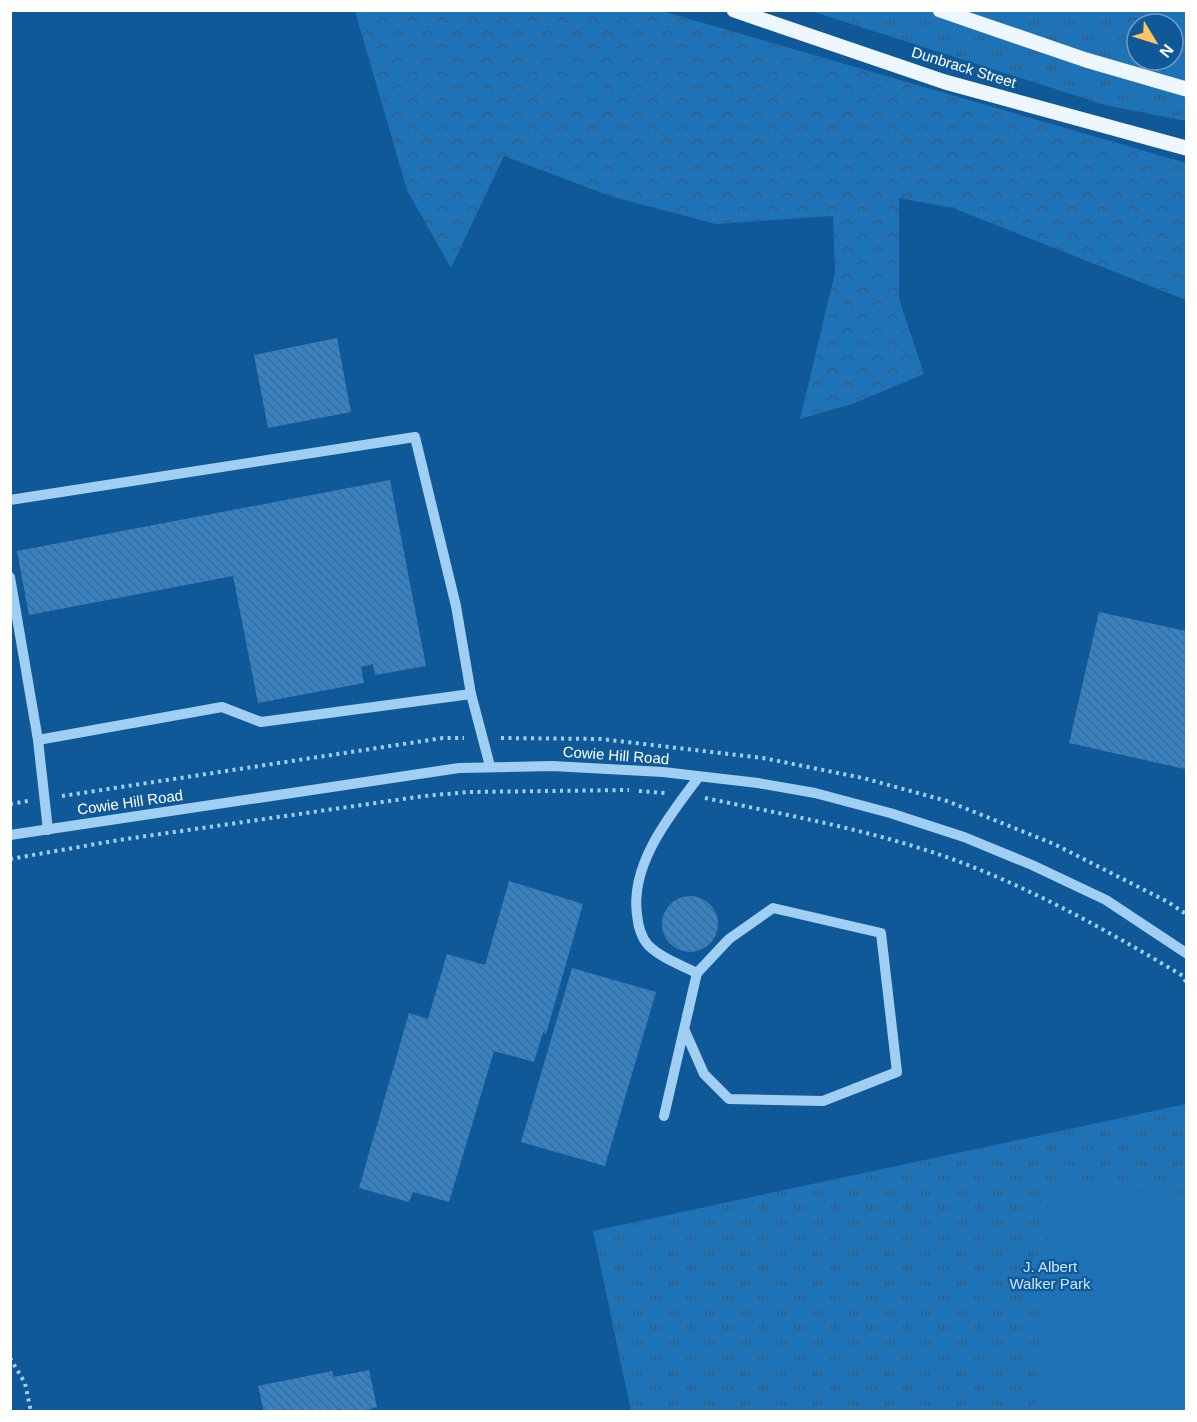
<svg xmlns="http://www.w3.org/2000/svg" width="1197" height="1422" font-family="Arial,sans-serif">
  <defs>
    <pattern id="grass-tufts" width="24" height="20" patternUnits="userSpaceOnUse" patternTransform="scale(1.5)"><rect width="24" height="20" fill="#1e72b6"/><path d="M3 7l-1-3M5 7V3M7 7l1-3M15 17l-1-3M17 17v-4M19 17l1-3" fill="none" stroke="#375d7c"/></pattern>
    <pattern id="forest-crowns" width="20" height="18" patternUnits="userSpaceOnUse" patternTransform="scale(1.5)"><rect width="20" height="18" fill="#1e72b6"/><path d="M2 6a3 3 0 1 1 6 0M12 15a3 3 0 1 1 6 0" fill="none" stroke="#375d7c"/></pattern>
    <pattern id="building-back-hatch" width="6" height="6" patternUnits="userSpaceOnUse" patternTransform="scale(1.5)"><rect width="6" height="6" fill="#3882c1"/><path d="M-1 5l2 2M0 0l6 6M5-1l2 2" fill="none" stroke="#406c92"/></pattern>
  </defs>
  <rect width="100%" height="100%" fill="#105998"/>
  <g fill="url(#grass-tufts)" fill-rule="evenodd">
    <path d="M811,11H1186V121L1105,105ZM1137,24H1173V60H1137Z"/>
    <path d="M1186,1104V1411H631L593,1231Z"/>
  </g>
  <g fill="url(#forest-crowns)">
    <path d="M355,11H662L1186,163V300L953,208L899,198V299L924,374L852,404L800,419L835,273L833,216L716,224L613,197L504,156L451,268L407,190Z"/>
    <path d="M1089,11H1186V42L1173,38V24L1137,26Z"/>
  </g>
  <path fill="#1e72b6" d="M1052,1189L1186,1194V1411H1035Z"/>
  <g fill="url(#building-back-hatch)">
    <path d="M337,338L351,412L268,428L254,355Z"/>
    <path d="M390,480L426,666L375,675L373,664L361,667L364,683L258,703L233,576L29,615L17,551Z"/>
    <path d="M1099,612L1186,631L1185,769L1069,743Z"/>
    <path d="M509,881L583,904L546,1034L543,1032L534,1062L494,1051L449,1202L413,1192L409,1202L359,1188L409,1013L428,1019L447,954L485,965Z"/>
    <circle cx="690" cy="924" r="28"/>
    <path d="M572,968L656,992L605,1166L521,1142Z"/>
    <path d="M369,1370L377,1407L358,1412H342L341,1409L328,1412H264L258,1386L332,1371L334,1377Z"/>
  </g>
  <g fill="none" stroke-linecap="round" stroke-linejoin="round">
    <g stroke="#a1cff4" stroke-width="4" stroke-dasharray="3 4.5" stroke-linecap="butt">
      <path d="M501,738L601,739L763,758L863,778L947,801L1054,844L1168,902L1186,914"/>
      <path d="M639,791L665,793"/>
      <path d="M62,796L443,738H464"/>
      <path d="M705,798C782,814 860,828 935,853C1023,883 1103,928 1183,976L1186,982"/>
      <path d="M10,804L28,801"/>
      <path d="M10,859L119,840L424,796L469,792L629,790"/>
      <path d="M10,1358L25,1383L31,1412"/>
    </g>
    <g stroke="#a1cff4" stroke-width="10">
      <path d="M10,500L415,437L456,606L471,694"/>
      <path d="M10,577L38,740"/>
      <path d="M48,830L38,740L222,707L261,722L471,694L490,766"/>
      <path d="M10,835L459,768L552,766L663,772L758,783L815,793L890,813L964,837L1032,865L1106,900L1186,953"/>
      <path d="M697,973C681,965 661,958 648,945C641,937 638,925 637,915C630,865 669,816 698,778"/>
      <path d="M664,1116L697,973L729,939L773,908L881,933L897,1072L823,1101L729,1099L704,1074L685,1031"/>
    </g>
    <g stroke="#eef6ff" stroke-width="15">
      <path d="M734,10L945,82L1186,148"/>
      <path d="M940,10L1086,60L1186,89"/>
    </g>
  </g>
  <g text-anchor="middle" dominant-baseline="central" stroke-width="4.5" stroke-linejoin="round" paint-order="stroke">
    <g font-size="15" fill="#fff" stroke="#105998">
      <text transform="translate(964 67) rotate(17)">Dunbrack Street</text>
      <text transform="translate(616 755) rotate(4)">Cowie Hill Road</text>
      <text transform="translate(130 802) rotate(-8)">Cowie Hill Road</text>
    </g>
    <g font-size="15" fill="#c9e6fe" stroke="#105998">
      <text x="1050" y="1266">J. Albert<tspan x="1050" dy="17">Walker Park</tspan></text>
    </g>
  </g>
  <rect width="1197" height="1422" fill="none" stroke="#ffffff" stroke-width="24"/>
  <g transform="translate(1155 42) rotate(128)"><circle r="28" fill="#105998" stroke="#709bc1" stroke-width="1.5"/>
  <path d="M0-4.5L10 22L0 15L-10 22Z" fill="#ffc364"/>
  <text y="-9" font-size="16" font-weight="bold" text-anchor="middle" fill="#ffffff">N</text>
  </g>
</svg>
